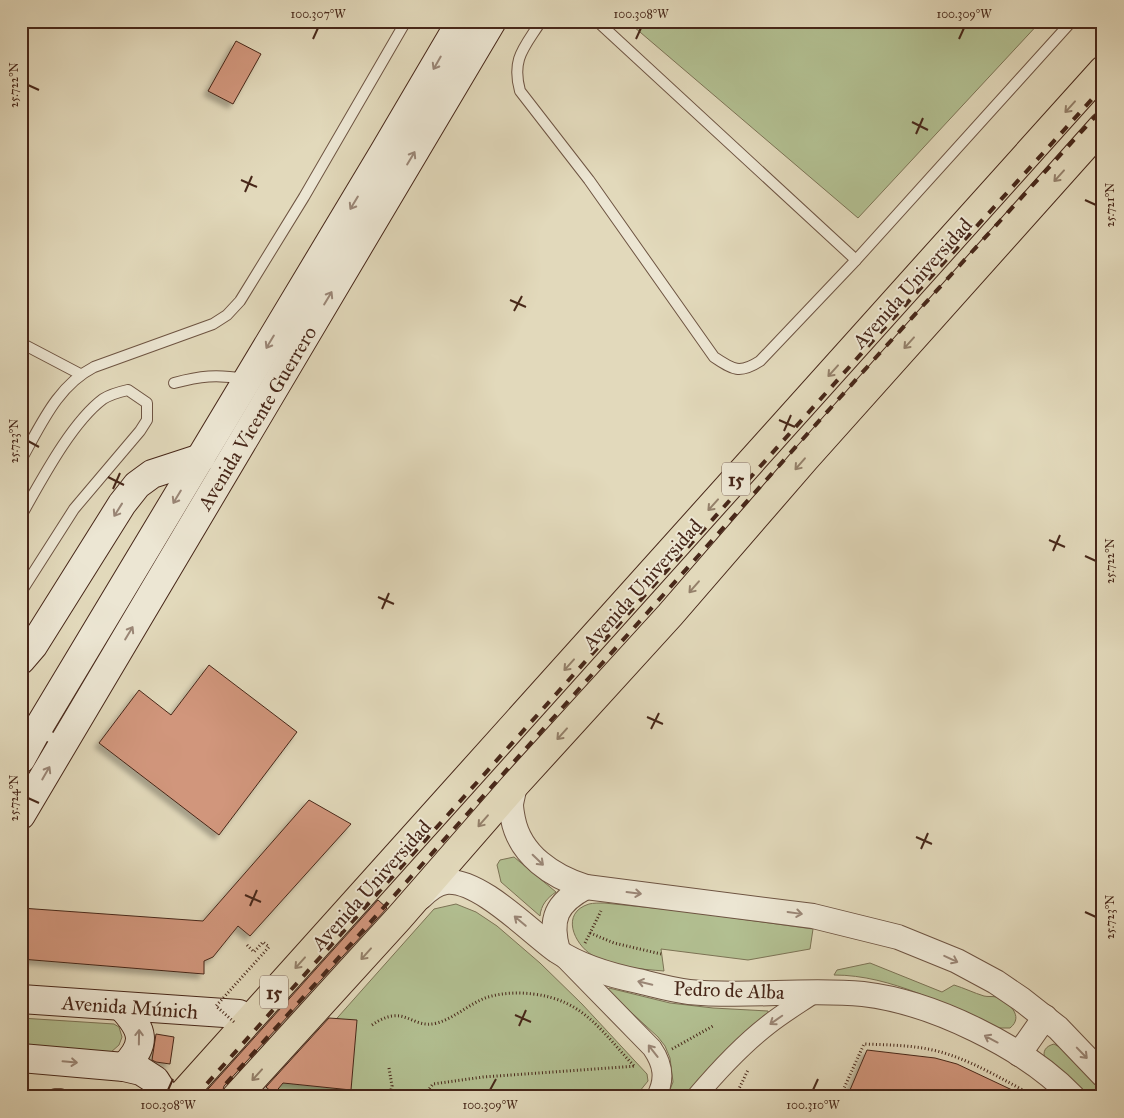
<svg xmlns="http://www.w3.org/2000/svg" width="1124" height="1118" font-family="'IM FELL Great Primer',serif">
  <defs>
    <filter id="shadow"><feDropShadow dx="-4.5" dy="4.5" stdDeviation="2.5" flood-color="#0004"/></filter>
  </defs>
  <rect width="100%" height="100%" fill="#e2d9bb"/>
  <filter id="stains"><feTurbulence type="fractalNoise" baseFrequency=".004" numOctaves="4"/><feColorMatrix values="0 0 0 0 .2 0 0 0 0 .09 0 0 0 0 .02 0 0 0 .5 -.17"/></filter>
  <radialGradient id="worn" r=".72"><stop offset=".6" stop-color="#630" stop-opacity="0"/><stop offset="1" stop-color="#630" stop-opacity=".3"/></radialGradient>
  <g fill="#b2bf91" stroke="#7c7355">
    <path d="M627,21H1041L858,218Z"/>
    <path d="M514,857L556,892C547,898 541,905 540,916L501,882L497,865L500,860Z"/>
    <path d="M604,903L683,911L813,929L810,949L748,960L661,949L664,971C641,969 613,968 592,955C574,944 560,913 589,904C593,903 599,903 604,903Z"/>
    <path d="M456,904L476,912L497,926L540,963L582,1004L647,1074L648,1081L635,1097H267L434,909Z"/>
    <path d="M870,963L942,992L954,985C964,988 974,993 984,996C988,997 992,996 996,997C1008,1002 1025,1016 1010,1028H998C946,1006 892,975 834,975L837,970Z"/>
    <path d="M609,988L670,1003L713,1008L768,1011L769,1015L691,1088L684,1097H667L673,1082L670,1058L665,1046L658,1037L608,991Z"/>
    <path d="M21,1018L114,1024L119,1027L122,1037L119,1045L110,1053L21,1046Z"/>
    <path d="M1054,1044L1065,1050L1103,1090V1097H1090L1045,1059C1042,1051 1046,1046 1054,1044Z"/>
  </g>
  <g fill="#d1967b" stroke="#472719" filter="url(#shadow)">
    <path d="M236,41L261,54L233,104L208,91Z"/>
    <path d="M209,665L297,732L219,835L99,743L139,690L171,715Z"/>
    <path d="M309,800L351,824L250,936L238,926L213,957L204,961V974L21,959V908L203,921Z"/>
    <path d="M378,900L387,908L224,1086L221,1097H201Z"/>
    <path d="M329,1018L357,1020L351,1090L283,1083L274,1094L266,1087Z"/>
    <path d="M156,1034L174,1037L170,1064L156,1062L152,1060Z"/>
    <path d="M867,1050L935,1058L957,1064L1027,1097H847Z"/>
  </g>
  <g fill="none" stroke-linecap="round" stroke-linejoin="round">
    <g stroke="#6e5442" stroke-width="12">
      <g id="service">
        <path d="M541,21C525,47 511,58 520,91L589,180L714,357C733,370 740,374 760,361L856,260L597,21"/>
        <path d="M856,260L1072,21"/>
        <path d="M21,343L80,374"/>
        <path d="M174,383C200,376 217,374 244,379"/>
        <path d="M21,460C41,425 57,386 94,367L213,324L227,315L240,301L304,197L406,21"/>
        <path d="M21,516C41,481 71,423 103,399C111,394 119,392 128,390L147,403V420L140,431L74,509L21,592"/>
        <path d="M21,722L62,743"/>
        <path d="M50,1097L55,1094H61"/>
      </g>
    </g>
    <g stroke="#6e5442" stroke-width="21">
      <g id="minor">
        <path d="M565,959L652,1048C663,1064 666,1079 656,1097"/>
        <path d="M696,1097C718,1071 741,1046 768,1025C783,1013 800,1003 816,992"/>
      </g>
    </g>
    <g stroke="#6e5442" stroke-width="26">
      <g id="tertiary">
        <path d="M515,785C514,791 512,798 511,804C511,809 512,814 513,819C520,855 553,877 586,887L813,916L898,937L957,961L996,982L1021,999L1058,1028L1103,1075"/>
        <path d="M421,897C428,890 436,883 446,882C480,879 530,932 557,951C581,967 609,975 638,981C655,985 672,990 689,992C747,998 805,988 863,994C932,1002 1025,1047 1073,1097"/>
        <path d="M558,951C549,919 556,903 586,887"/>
        <path d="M1019,1054L1045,1017"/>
      </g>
    </g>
    <g stroke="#472719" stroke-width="30">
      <g id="secondary">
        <path d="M21,660L33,646L122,504L137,485L152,474L201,458"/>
        <path d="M21,759L37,730L384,152L461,21"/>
        <path d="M21,815L492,21"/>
        <path d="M21,999L239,1014"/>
        <path d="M122,1007C143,1030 148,1043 124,1067"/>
        <path d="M21,1058L124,1067L141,1071L155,1080L166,1097"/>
      </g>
    </g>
    <g stroke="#472719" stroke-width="30">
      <g id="trunk">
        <path d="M180,1097L1103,70"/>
        <path d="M236,1097L399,918L515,785L670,615L805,459L1103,126"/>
      </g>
    </g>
    <g stroke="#472719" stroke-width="3" stroke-dasharray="1 2.5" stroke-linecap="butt">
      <path d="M590,933L614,943L661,954"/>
      <path d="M585,943L601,911"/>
      <path d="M247,945L254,952L263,942L269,947L260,957"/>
      <path d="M372,1025C405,1002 411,1030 437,1023C455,1018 470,1003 488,997C502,993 518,992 533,994C584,1000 602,1032 635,1067"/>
      <path d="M672,1049L713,1026"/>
      <path d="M389,1068L392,1086L389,1097"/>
      <path d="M339,1097L342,1089"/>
      <path d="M423,1097L433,1084L483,1077L636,1066"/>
      <path d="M735,1097L748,1070"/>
      <path d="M840,1097L864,1044C889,1045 913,1045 937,1051C972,1060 1005,1081 1036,1097"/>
    </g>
    <use href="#service" stroke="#ece6d3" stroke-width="10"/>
    <use href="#minor" stroke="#ece6d3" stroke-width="19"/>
    <use href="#tertiary" stroke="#ece6d3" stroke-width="24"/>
    <use href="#secondary" stroke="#ece6d3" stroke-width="28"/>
    <use href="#trunk" stroke="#e2d9bb" stroke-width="28"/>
    <g stroke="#472719" stroke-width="4" stroke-dasharray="9 9" stroke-linecap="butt">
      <path d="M195,1097L869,345L1103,87"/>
      <path d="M214,1097L878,355L1103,108"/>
    </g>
    <path stroke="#472719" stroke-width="3" stroke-dasharray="1 2.5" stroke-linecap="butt" d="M234,1022L216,1006L260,957"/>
  </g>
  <defs><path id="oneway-shaft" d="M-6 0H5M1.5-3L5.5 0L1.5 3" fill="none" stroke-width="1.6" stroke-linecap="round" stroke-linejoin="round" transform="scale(1.25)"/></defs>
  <g stroke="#9a8676">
    <use href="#oneway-shaft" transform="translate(437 63) rotate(120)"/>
    <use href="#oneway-shaft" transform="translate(411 158) rotate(-59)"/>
    <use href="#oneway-shaft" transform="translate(354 203) rotate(121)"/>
    <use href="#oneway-shaft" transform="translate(328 298) rotate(-59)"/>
    <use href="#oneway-shaft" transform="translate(270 342) rotate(121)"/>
    <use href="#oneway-shaft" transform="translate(177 497) rotate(121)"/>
    <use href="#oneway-shaft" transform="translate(118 510) rotate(122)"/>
    <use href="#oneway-shaft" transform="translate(129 633) rotate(-59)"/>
    <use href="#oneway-shaft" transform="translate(46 773) rotate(-60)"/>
    <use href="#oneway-shaft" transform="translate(538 860) rotate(44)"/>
    <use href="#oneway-shaft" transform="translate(634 893) rotate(7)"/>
    <use href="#oneway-shaft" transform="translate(795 913) rotate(8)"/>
    <use href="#oneway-shaft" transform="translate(520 921) rotate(-140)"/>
    <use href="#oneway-shaft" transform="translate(951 959) rotate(25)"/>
    <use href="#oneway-shaft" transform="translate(645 983) rotate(-167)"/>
    <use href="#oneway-shaft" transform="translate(776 1020) rotate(145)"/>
    <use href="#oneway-shaft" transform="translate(139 1037) rotate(-89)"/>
    <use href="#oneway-shaft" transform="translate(991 1039) rotate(-152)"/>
    <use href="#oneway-shaft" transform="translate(653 1051) rotate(-128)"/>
    <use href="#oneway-shaft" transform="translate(1082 1053) rotate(46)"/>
    <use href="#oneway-shaft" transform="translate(70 1062) rotate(5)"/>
  </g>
  <g stroke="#94806a">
    <use href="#oneway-shaft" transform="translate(1070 107) rotate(132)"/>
    <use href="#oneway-shaft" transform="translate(1059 176) rotate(132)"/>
    <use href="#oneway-shaft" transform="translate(909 343) rotate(132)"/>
    <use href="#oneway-shaft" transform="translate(833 371) rotate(132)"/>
    <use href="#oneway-shaft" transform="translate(800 464) rotate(131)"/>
    <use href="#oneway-shaft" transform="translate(713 505) rotate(132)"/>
    <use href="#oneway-shaft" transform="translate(694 587) rotate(131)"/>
    <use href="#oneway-shaft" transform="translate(569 665) rotate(132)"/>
    <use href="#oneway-shaft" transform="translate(562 734) rotate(132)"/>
    <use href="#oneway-shaft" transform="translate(483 821) rotate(131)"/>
    <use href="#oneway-shaft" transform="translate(366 954) rotate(132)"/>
    <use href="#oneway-shaft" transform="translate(300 963) rotate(132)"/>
    <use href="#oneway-shaft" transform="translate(257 1075) rotate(132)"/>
  </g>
  <path fill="none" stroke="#472719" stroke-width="2" d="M313,39L318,28M636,39L641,28M959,39L964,28M28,85L39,90M912,122L928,130M916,134L923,118M241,180L257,187M245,192L252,176M1085,200L1096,205M510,300L526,307M514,311L522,296M779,420L795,427M784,431L791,415M28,441L39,447M108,477L124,485M113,489L120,473M1049,540L1065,547M1053,551L1060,535M1085,556L1096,561M378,597L394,604M382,609L389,593M647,717L663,724M651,729L659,713M28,798L39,803M916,837L932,844M921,849L928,833M245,895L261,902M250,906L257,890M1085,912L1096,917M515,1015L531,1022M519,1026L526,1010M168,1090L173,1079M490,1090L496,1079M813,1090L818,1079"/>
  <g text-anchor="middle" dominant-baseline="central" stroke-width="4" stroke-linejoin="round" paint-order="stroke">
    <g fill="#ece6d3" stroke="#786051" stroke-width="1">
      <rect x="722" y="462.5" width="28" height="33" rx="4"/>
      <rect x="260" y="975.5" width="28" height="33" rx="4"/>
    </g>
    <g font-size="19" font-weight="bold" fill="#472719">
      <text x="736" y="479">15</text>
      <text x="274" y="992">15</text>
    </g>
    <g font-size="20" fill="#472719" stroke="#ece6d3">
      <text transform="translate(912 283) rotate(-48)">Avenida Universidad</text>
      <text transform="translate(257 418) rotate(-59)">Avenida Vicente Guerrero</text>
      <text transform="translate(642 584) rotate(-48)">Avenida Universidad</text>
      <text transform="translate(371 885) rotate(-48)">Avenida Universidad</text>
      <text transform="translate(729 990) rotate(2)">Pedro de Alba</text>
      <text transform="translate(130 1007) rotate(4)">Avenida Múnich</text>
    </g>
  </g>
  <rect width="1124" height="1118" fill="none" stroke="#e2d9bb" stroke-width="55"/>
  <rect x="28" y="28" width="1068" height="1062" fill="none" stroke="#472719" stroke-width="2"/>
  <g font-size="12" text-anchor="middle" fill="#472719">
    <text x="318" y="18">100.307°W</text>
    <text x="641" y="18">100.308°W</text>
    <text x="964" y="18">100.309°W</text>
    <text transform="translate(14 85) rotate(-90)" y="4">25.722°N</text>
    <text transform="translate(1110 205) rotate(-90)" y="4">25.721°N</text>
    <text transform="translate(14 441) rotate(-90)" y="4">25.723°N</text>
    <text transform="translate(1110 561) rotate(-90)" y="4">25.722°N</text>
    <text transform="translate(14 798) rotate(-90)" y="4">25.724°N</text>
    <text transform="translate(1110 917) rotate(-90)" y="4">25.723°N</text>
    <text x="168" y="1109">100.308°W</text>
    <text x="490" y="1109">100.309°W</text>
    <text x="813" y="1109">100.310°W</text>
  </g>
  <rect width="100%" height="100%" filter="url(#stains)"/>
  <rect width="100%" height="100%" fill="url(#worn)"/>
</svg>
